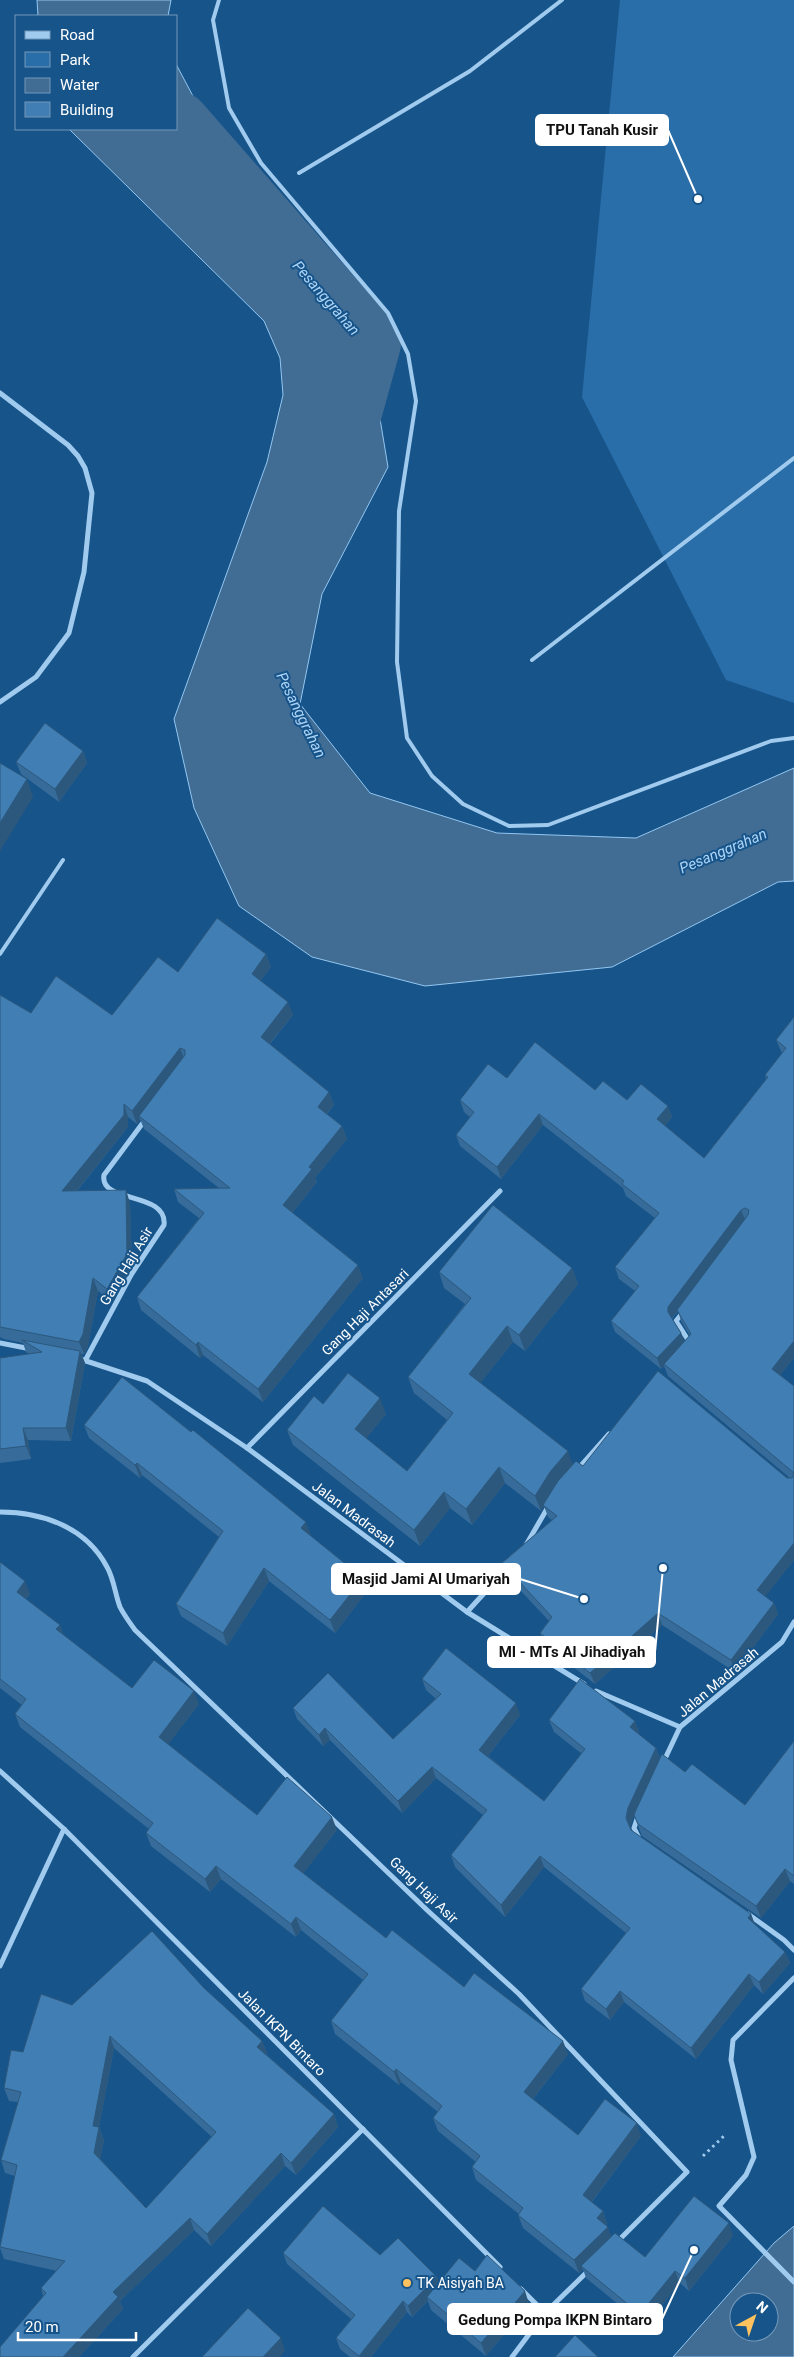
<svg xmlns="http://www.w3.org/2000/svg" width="794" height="2357" font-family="Roboto,sans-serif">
  <rect width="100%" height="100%" fill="#17548a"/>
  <path fill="#2a6ea9" d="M620,0H794V703L726,680L582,397Z"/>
  <g fill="#416d95" stroke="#93c7f1" fill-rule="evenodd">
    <path d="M37,0H171L168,16H38Z"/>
    <path d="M176,64L251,206L369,352L388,467L322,594L300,704L370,793L497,833L636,838L794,768V881L778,882L612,967L425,986L312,957L239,906L194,808L174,719L267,462L283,395L280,358L264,321L69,129H176Z"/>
    <path d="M794,2226V2357H673L774,2243ZM739,2302H769V2332H739Z"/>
  </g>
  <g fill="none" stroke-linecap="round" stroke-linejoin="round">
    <path stroke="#416d95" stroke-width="70" d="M176,126L366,343L339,440"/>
    <path stroke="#a0cbee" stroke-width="3" stroke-dasharray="2.5 4" stroke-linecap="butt" d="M703,2156L726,2134"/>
    <g stroke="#a0cbee" stroke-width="4">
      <path d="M219,0L213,20L229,108L261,163L388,313L408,354L416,401L399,511L397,662L407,738L432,776L463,804L509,826L548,825L771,741L794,738"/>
      <path d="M299,173L470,71L562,0"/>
      <path d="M532,660L794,458"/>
      <path d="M0,954L63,860"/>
    </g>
    <g stroke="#a0cbee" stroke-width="5">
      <path d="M0,393L68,445L78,456L85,468L92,493L84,572L69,633L36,677L0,702"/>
      <path d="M684,1311L676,1321L690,1343"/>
      <path d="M0,1343L31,1349"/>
      <path d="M77,1358L147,1381L247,1448L467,1612L584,1684"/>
      <path d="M86,1359L131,1275L164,1225C168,1191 99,1204 104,1175L145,1120"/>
      <path d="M247,1448L500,1191"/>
      <path d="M578,1469L609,1434"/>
      <path d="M0,1512C42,1512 86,1527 107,1567C114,1579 115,1594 120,1607C124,1615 130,1623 135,1630L427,1910L519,1994L687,2172L617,2242"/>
      <path d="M526,1545L548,1507"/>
      <path d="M467,1612L508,1567"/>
      <path d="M596,1691L680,1727L782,1642L794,1622"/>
      <path d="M663,1763L680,1727"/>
      <path d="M0,1771L64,1829L500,2267"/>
      <path d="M638,1816L634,1828L639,1838"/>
      <path d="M748,1914L784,1940L794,1950"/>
      <path d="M0,1966L64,1829"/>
      <path d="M794,1978L733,2040L731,2060L754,2157L746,2175L719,2206L794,2282"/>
      <path d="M521,2289L545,2313"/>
      <path d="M133,2357L363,2129"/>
      <path d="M512,2357L545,2313L588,2271"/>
    </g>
  </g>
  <g fill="#376c9a" fill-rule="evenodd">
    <path d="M83,751L87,763L59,802L21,774L16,762Z"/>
    <path d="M266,954L271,967L260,981L293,1015L270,1044L329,1092L334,1105L327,1114L342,1126L347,1139L315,1178L317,1182L292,1213L363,1278L263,1402L203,1355L200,1358L141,1310L137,1297L199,1218L178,1202L174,1189L219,1188L144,1129L140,1119L137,1124L128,1117V1127L77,1191L130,1203L132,1266L112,1302L98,1291L88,1346L84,1354H81L85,1363L71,1441L28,1440L31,1459L0,1463V1358L29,1354L26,1352L23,1343L4,1339L0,1337V995L31,1013L112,1015L178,972Z"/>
    <path d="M794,1017V1358L780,1375L794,1386V1560L765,1596L774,1603L778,1614L735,1672L662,1625L595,1684L544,1644L540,1633L549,1621L506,1575L502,1563L552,1520L548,1517L544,1506L541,1511L505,1483L472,1525L450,1508L420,1546L293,1445L287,1430L323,1404L386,1414L366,1438L407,1471L447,1420L414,1393L408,1377L465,1304L444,1288L439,1272L572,1268L578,1284L525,1351L513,1342L480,1383L573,1465L790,1478L668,1376L664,1366L661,1369L615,1332L611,1321L635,1291L619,1279L615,1267L655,1218L626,1196L623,1188L543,1125L501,1179L460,1146L456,1135L470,1117L464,1112L460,1100L507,1078L595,1090L627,1100L668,1106L672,1117L665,1126L704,1158L766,1079L765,1075L782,1053L781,1051L776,1040ZM678,1311L681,1321L690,1336L684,1342L681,1333L672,1319Z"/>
    <path d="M84,1425L311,1535H310L368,1590L335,1633L269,1581L227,1646L181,1616L176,1604L219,1537L142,1475L140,1478L89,1438Z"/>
    <path d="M0,1562L30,1594L26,1599L60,1625L63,1635L132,1688L199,1704L168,1744L257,1815L337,1830L303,1873L386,1938L464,1987L568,2054L533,2099L578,2135L641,2136L592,2202L603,2211L607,2224L606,2226L611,2236L645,2257L733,2236L689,2291L680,2283L645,2326L586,2278L583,2269L579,2273L523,2228L518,2215L519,2214L476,2180L472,2167L476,2162L438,2131L433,2118L438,2112L401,2082L399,2085L335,2034L331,2021L363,1980L301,1930L296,1937L221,1879L210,1892L151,1846L146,1833L149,1829L20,1727L15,1714L22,1705L0,1688Z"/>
    <path d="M422,1679L520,1715L488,1756L544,1801L582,1754L554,1732L549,1720L635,1721L639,1732L638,1734L656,1748L660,1759L745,1805L794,1741V1884L790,1881L761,1918L642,1836L634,1815L635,1813L632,1820L630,1828L631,1830L751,1914L755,1925L785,1952L790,1963L763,1994L754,1985L696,2059L624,2002L610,2020L585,2001L581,1989L626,1933L544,1867L505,1917L455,1867L451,1855L483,1815L436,1778L402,1813L330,1740L323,1746L297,1719L293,1708L393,1739L436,1699L426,1690Z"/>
    <path d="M204,1988L262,2041L267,2053L266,2054L334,2114L338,2127L296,2175L285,2166L211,2246L194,2230L120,2301L123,2309L79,2357H0L43,2296L41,2288L57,2271L4,2259L0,2248L15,2176L5,2173L1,2160L18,2102L9,2101L4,2088L23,2052L72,2005ZM114,2048L212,2137L146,2208L100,2159L104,2140L99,2127Z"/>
    <path d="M283,2253L380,2255L437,2277L439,2283L475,2271L529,2304L486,2356L431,2310L428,2301L412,2317L407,2312L371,2357H350L340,2349L336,2338L351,2319L287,2264Z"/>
  </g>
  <g fill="#2d587d">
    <path d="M83,751L87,763L59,802L55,789Z"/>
    <path d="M27,779L33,797L0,851V823Z"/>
    <path d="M266,954L271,967L256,986L252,974Z"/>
    <path d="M288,1002L293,1015L265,1049L261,1037Z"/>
    <path d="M180,1048L185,1061L139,1116L140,1119L137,1124L132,1111Z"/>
    <path d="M329,1092L334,1105L322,1119L318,1107Z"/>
    <path d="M124,1104L128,1117V1127L66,1204L62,1191Z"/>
    <path d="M668,1106L672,1117L661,1131L657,1119Z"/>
    <path d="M539,1114L543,1125L501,1179L497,1167Z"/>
    <path d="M342,1126L347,1139L315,1178L317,1182L288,1218L283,1205L309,1167Z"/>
    <path d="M126,1190L130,1203L132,1266L112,1302L107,1289Z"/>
    <path d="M741,1210L746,1221L672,1318L668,1312V1307Z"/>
    <path d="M358,1265L363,1278L263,1402L258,1389Z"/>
    <path d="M572,1268L578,1284L525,1351L519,1335Z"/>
    <path d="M93,1278L98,1291L88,1346L84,1354L79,1342Z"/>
    <path d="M507,1326L513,1342L475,1390L469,1374Z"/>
    <path d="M681,1333L685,1344L664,1364V1366L661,1369L657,1358Z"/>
    <path d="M794,1341V1358L776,1380L772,1369Z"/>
    <path d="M198,1342L203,1355L200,1358L196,1345Z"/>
    <path d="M80,1351L85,1363L71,1441L66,1428Z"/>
    <path d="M380,1398L386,1414L361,1445L355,1429Z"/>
    <path d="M23,1428L28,1440L31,1459L26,1446Z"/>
    <path d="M568,1451L574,1467L555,1488L541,1511L535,1496L550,1472Z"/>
    <path d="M137,1463L142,1475L140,1478L135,1465Z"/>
    <path d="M499,1467L505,1483L472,1525L466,1509Z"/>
    <path d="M444,1492L450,1508L420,1546L414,1530Z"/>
    <path d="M306,1522L311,1535L306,1541L301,1528Z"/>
    <path d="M794,1543V1560L761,1602L757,1590Z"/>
    <path d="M264,1568L269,1581L227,1646L223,1633Z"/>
    <path d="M363,1578L368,1590L335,1633L330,1620Z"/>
    <path d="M25,1581L30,1594L21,1605L17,1592Z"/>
    <path d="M774,1603L778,1614L735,1672L731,1660Z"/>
    <path d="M658,1613L662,1625L595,1684L590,1673Z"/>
    <path d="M60,1625L64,1638L56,1629Z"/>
    <path d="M194,1691L199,1704L164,1750L159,1737Z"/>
    <path d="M516,1703L520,1715L484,1761L479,1750Z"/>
    <path d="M635,1721L639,1732L634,1738L630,1727Z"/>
    <path d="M325,1728L330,1740L323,1746L319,1735Z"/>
    <path d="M656,1748L660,1760L632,1820L630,1829L626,1818L628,1808Z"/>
    <path d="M432,1767L436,1778L402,1813L398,1801Z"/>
    <path d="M332,1817L337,1830L299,1879L294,1866Z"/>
    <path d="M540,1856L544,1867L505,1917L501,1905Z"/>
    <path d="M216,1866L221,1879L210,1892L205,1879Z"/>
    <path d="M785,1869L790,1881L761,1918L756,1906Z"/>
    <path d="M751,1914L755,1925L748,1918Z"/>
    <path d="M296,1917L301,1930L296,1937L291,1924Z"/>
    <path d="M785,1952L790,1963L763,1994L759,1982Z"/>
    <path d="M749,1974L754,1985L696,2059L691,2048Z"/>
    <path d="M620,1991L624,2002L610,2020L606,2009Z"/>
    <path d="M110,2036L114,2048L97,2138L93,2126Z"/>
    <path d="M262,2041L267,2053L261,2059L257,2047Z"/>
    <path d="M563,2041L568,2054L528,2105L524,2092Z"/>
    <path d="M396,2069L401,2082L399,2085L394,2072Z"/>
    <path d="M334,2114L338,2127L296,2175L291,2163Z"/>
    <path d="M637,2123L641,2136L587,2208L583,2195Z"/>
    <path d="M99,2127L104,2140L99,2165L94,2153Z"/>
    <path d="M281,2153L285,2166L211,2246L207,2234Z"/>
    <path d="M603,2211L607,2224L601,2231L597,2218Z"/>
    <path d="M190,2218L194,2230L120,2301L123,2309L79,2357H63L113,2292Z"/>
    <path d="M729,2223L733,2236L689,2291L685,2278Z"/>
    <path d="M608,2227L612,2240L581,2266L583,2269L579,2273L574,2260Z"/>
    <path d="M675,2271L680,2283L645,2326L640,2314Z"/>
    <path d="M437,2277L441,2288L427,2297L428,2301L412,2317L408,2306Z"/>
    <path d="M525,2291L529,2304L486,2356L481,2343Z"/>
    <path d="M403,2301L407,2312L371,2357H359Z"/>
    <path d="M281,2338L285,2351L280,2357H263Z"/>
  </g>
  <g fill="#407eb3" stroke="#2d587d" fill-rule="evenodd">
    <path d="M45,723L83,751L55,789L16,762Z"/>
    <path d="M0,763L27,779L0,823Z"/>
    <path d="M217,918L266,954L252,974L288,1002L261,1037L329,1092L318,1107L342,1126L309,1167L312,1169L283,1205L358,1265L258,1389L198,1342L196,1345L137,1297L204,1213L174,1189L230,1188L139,1116L185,1055V1050L180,1048L132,1111L124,1104V1115L62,1191L126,1190L127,1254L107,1289L93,1278L83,1334L79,1342L0,1327V995L31,1013L56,976L112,1015L158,957L178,972Z"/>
    <path d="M794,1017V1341L772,1369L794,1386V1473L664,1364L691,1334L677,1310L748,1215L749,1210L745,1208L741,1210L668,1307V1312L681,1333L657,1358L611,1321L639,1286L615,1267L659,1213L622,1184L624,1181L539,1114L497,1167L456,1135L474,1112L460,1100L488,1064L507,1078L535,1042L595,1090L603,1081L627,1100L641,1084L668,1106L657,1119L704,1158L768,1077L765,1075L786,1048L776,1040Z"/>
    <path d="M493,1205L572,1268L519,1335L507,1326L469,1374L568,1451L550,1472L535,1496L499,1467L466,1509L444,1492L414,1530L287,1430L314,1396L323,1404L348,1373L380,1398L355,1429L407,1471L453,1413L408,1377L471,1298L439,1272Z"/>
    <path d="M22,1340L80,1351L66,1428H23L26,1446L0,1449V1358L42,1352Z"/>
    <path d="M658,1371L787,1478H792L794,1473V1543L757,1590L774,1603L731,1660L658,1613L590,1673L540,1633L552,1617L502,1563L557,1516L543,1505L558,1481L576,1461L583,1466Z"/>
    <path d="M122,1377L191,1432L193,1430L306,1522L301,1528L363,1578L330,1620L264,1568L223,1633L176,1604L223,1531L137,1463L135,1465L84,1425Z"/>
    <path d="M0,1562L25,1581L17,1592L60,1625L56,1629L132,1688L154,1660L194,1691L159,1737L257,1815L287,1777L332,1817L294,1866L386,1938L392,1930L464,1987L474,1973L563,2041L524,2092L578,2135L605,2099L637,2123L583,2195L603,2211L597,2218L608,2227L574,2260L518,2215L523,2208L472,2167L480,2156L433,2118L442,2106L396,2069L394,2072L331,2021L368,1974L296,1917L291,1924L216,1866L205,1879L146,1833L153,1823L15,1714L26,1699L0,1679Z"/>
    <path d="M446,1648L516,1703L479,1750L544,1801L585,1749L549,1720L580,1679L635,1721L630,1727L656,1748L628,1808L626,1818L631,1830L751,1914L748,1918L785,1952L759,1982L749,1974L691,2048L620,1991L606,2009L581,1989L630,1928L540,1856L501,1905L451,1855L487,1810L432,1767L398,1801L325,1728L319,1735L293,1708L328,1673L393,1739L441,1694L422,1679Z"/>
    <path d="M794,1741V1876L785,1869L756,1906L638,1824L634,1815L636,1810L662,1754L685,1772L692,1764L745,1805Z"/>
    <path d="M152,1931L204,1988L262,2041L257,2047L334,2114L291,2163L281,2153L207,2234L190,2218L113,2292L118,2297L63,2357H0V2347L46,2293L41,2288L65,2261L0,2247L17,2165L1,2160L21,2092L4,2088L11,2050L23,2052L41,1994L72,2005ZM110,2036L216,2132L146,2208L94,2153L99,2127L93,2126Z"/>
    <path d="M694,2196L729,2223L685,2278L675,2271L640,2314L581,2266L615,2233L645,2257Z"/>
    <path d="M323,2206L380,2255L398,2238L437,2277L408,2306L403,2301L359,2356L336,2338L355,2315L283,2253Z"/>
    <path d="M487,2255L525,2291L481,2343L427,2297L459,2258L475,2271Z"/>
    <path d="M248,2308L281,2338L263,2357H202Z"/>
    <path d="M575,2335L598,2357H555Z"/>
  </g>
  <circle fill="#ffc25e" stroke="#17548a" stroke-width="2" cx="407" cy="2283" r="5"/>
  <g text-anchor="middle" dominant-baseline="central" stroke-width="4" stroke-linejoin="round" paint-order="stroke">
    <g font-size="14" fill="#fff" stroke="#17548a">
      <text transform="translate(126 1266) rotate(-59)">Gang Haji Asir</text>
      <text transform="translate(365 1312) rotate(-45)">Gang Haji Antasari</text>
      <text transform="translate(354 1514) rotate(37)">Jalan Madrasah</text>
      <text transform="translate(718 1682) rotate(-40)">Jalan Madrasah</text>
      <text transform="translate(424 1890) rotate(44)">Gang Haji Asir</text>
      <text transform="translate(282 2032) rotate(45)">Jalan IKPN Bintaro</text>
    </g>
    <g font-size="14" fill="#fff" stroke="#17548a" text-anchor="start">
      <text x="417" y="2283">TK Aisiyah BA</text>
    </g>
    <g font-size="15" font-style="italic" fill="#acd4f6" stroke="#17548a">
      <text transform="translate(326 298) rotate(49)">Pesanggrahan</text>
      <text transform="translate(301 715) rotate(64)">Pesanggrahan</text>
      <text transform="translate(723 851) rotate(-23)">Pesanggrahan</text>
    </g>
  </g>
  <path fill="none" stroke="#fff" stroke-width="2" d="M698 199L668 130M584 1599L520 1579M663 1568L655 1652M694 2250L662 2319"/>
  <g fill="#fff" stroke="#17548a" stroke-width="2">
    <circle cx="698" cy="199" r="5"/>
    <circle cx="584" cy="1599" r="5"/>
    <circle cx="663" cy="1568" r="5"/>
    <circle cx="694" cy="2250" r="5"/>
  </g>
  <g fill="#fff" stroke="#fff" stroke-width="2">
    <rect x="536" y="115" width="132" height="30" rx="5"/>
    <rect x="332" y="1564" width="188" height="30" rx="5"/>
    <rect x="488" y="1637" width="167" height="30" rx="5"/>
    <rect x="448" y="2304" width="214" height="30" rx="5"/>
  </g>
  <g font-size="15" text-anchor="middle" font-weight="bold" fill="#111">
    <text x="602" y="135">TPU Tanah Kusir</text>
    <text x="426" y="1584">Masjid Jami Al Umariyah</text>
    <text x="572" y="1657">MI - MTs Al Jihadiyah</text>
    <text x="555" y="2325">Gedung Pompa IKPN Bintaro</text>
  </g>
  <rect x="15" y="15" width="162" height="115" fill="#17548a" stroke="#7498b9"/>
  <rect x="25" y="31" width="25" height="8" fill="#a0cbee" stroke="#7498b9"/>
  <text x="60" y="40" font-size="15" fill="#ffffff">Road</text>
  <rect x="25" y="52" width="25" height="15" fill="#2a6ea9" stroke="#7498b9"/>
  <text x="60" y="65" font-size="15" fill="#ffffff">Park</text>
  <rect x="25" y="78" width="25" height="15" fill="#416d95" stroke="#7498b9"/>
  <text x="60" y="90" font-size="15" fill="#ffffff">Water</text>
  <rect x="25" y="102" width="25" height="15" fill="#407eb3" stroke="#7498b9"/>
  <text x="60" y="115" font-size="15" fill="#ffffff">Building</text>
  <g transform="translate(754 2317) rotate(40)"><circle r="24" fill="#17548a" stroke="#7498b9"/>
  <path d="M0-4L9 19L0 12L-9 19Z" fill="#ffc25e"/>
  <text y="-8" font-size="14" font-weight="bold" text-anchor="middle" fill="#ffffff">N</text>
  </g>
  <path d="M18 2332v8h118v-8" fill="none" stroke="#ffffff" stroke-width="2.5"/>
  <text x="25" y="2332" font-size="15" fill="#ffffff" stroke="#17548a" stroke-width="4" paint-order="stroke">20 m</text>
</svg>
